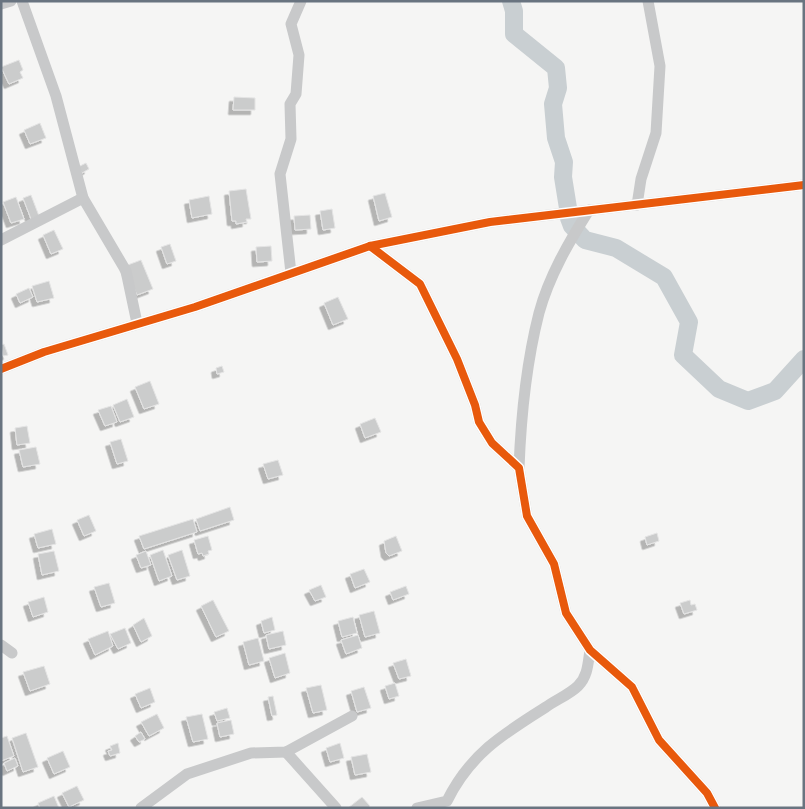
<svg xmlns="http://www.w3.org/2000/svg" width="805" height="809" font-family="Overpass,sans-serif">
  <defs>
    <filter id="shadow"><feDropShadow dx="-4.5" dy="4.5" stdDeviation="0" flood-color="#0004"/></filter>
  </defs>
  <rect width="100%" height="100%" fill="#f5f5f4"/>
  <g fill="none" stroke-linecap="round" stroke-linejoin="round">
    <g stroke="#c9cfd2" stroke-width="18">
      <path d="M511,1L514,11V34L556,68L558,88L553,104L556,138L564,162L563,177L568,208"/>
      <path d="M569,218L572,226L585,240L616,248L664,277L689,322L683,355L719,389L748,401L775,391L804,359"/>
    </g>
  </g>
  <g fill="#cbcccc" stroke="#e4e4e4" filter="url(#shadow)">
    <path d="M19,60L23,70L20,72L23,78L9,84L1,67Z"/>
    <path d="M234,97L255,98V110H233Z"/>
    <path d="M40,123L46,138L30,144L24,130Z"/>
    <path d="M86,163L89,169L82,173L78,167Z"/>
    <path d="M246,189L251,219H246L247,222L236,224V221H232L229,191Z"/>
    <path d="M385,193L392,217L379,221L373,196Z"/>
    <path d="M31,195L39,216L31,219L23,198Z"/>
    <path d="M209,196L212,214L192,218L189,200Z"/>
    <path d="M16,197L24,219L11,223L3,202Z"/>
    <path d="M332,209L335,228L323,230L320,211Z"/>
    <path d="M310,215L311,229L295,230L294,216Z"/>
    <path d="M54,230L63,249L51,254L43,235Z"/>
    <path d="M170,244L176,261L167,264L161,247Z"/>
    <path d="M271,246L272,261L257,262L256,247Z"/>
    <path d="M141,260L153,289L137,295L125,266Z"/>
    <path d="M49,281L54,298L37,302L32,286Z"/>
    <path d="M29,288L33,297L20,303L16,294Z"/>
    <path d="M338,297L348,319L333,325L324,303Z"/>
    <path d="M4,344L8,355L3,356L1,345Z"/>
    <path d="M222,366L224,372L217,374L216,368Z"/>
    <path d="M150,381L159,404L144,409L135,387Z"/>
    <path d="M127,399L134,417L120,422L113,405Z"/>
    <path d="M111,406L117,422L105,426L98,410Z"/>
    <path d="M375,418L381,432L365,438L360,424Z"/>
    <path d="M27,426L30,443L17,445L15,428Z"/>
    <path d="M121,439L128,461L117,464L110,442Z"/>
    <path d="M36,447L40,464L23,467L19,450Z"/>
    <path d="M278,460L283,475L268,479L263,464Z"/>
    <path d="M230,507L234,520L200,531L196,519Z"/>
    <path d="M89,515L96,531L84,536L77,520Z"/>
    <path d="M193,519L197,532L144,549L139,536Z"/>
    <path d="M52,529L56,544L38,548L34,534Z"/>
    <path d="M657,533L659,541L647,545L645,537Z"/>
    <path d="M208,536L212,550L208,551L209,554L203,556L202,553L198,554L194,540Z"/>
    <path d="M396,536L402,551L389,556L386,553L384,541Z"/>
    <path d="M163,550L172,576L159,581L150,555Z"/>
    <path d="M182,550L190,576L177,580L168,555Z"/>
    <path d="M54,551L59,571L42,575L38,554Z"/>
    <path d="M146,551L151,565L141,568L136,555Z"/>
    <path d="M364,569L370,582L355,588L350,574Z"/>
    <path d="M109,583L115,603L101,607L94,587Z"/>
    <path d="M321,585L326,597L315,601L309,590Z"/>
    <path d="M406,586L409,594L393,600L390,592Z"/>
    <path d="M44,597L48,612L33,617L28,602Z"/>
    <path d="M213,600L229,631L216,637L201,606Z"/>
    <path d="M690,600L691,605L695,604L697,610L684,614L680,603Z"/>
    <path d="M374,611L380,633L365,637L359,615Z"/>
    <path d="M272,617L275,630L264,633L261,621Z"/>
    <path d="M353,617L357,633L342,637L338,621Z"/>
    <path d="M144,618L152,636L141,642L133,625Z"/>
    <path d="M125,628L131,643L118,649L110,634Z"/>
    <path d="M108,631L113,646L95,655L88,639Z"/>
    <path d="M283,631L286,645L269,649L266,635Z"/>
    <path d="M358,635L362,648L346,654L341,640Z"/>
    <path d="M258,638L264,661L249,665L243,642Z"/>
    <path d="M285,653L290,673L275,678L269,658Z"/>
    <path d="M406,659L411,676L399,679L393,663Z"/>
    <path d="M44,666L50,684L30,691L23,672Z"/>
    <path d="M395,683L399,696L389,699L385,686Z"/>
    <path d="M321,685L327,710L313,713L306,688Z"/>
    <path d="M364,687L371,708L357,712L351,691Z"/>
    <path d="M150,688L155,702L141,708L135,694Z"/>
    <path d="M273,696L277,715L272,716L268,697Z"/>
    <path d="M227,708L230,718L217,721L214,712Z"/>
    <path d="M157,714L164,728L149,736L141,722Z"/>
    <path d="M202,714L208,739L193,742L186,717Z"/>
    <path d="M231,720L234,734L220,737L217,723Z"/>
    <path d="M141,732L145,739L139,742L135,736Z"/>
    <path d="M26,733L38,767L23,772L12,738Z"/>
    <path d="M7,736L14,756L1,761V738Z"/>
    <path d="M118,743L120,753L110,756L108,751L112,750L110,746Z"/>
    <path d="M340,743L344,758L330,762L326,748Z"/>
    <path d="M63,751L70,767L54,774L47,758Z"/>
    <path d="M367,754L371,772L355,775L351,757Z"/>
    <path d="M15,758L18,766L7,771L4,763Z"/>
    <path d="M77,786L84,800L69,807L62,793Z"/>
    <path d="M54,796L59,808H40L38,803Z"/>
    <path d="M362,797L370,806L368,808H348Z"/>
  </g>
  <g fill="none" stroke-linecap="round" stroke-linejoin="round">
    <g stroke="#c8c9ca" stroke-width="11">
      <path d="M22,1L56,96L83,198L126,271L137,323"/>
      <path d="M1,4L11,1"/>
      <path d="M637,205L641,179L656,133L660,66L648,1"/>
      <path d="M1,240L83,198"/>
      <path d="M370,246L420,284L457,359L475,405L479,422L492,443L519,468L527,516L554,564L566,613L590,650L632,687L659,740L707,793L715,808"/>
      <path d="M291,273L280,174L291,139L290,104L296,94L299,55L291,24L301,1"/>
      <path d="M1,369L44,352L195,307L370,246L490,222L804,185"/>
      <path d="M519,468C521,415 526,364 539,313C549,276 569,242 589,210"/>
      <path d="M1,645L12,653"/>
      <path d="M286,752L336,808"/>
      <path d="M141,808L187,774L251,753L286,752L352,716"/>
      <path d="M417,808L447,801C470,754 503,734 546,707C556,700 570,694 578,686C588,676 588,663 590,650"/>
    </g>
    <g stroke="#fff" stroke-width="11">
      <g id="cycleway">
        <path d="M370,246L420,284L457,359L475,405L479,422L492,443L519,468L527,516L554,564L566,613L590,650L632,687L659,740L707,793L715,808"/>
        <path d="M1,369L44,352L195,307L370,246L490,222L804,185"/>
      </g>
    </g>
    <use href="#cycleway" stroke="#e8590c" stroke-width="8"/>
  </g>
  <rect width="805" height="809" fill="none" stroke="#697480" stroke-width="5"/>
</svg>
